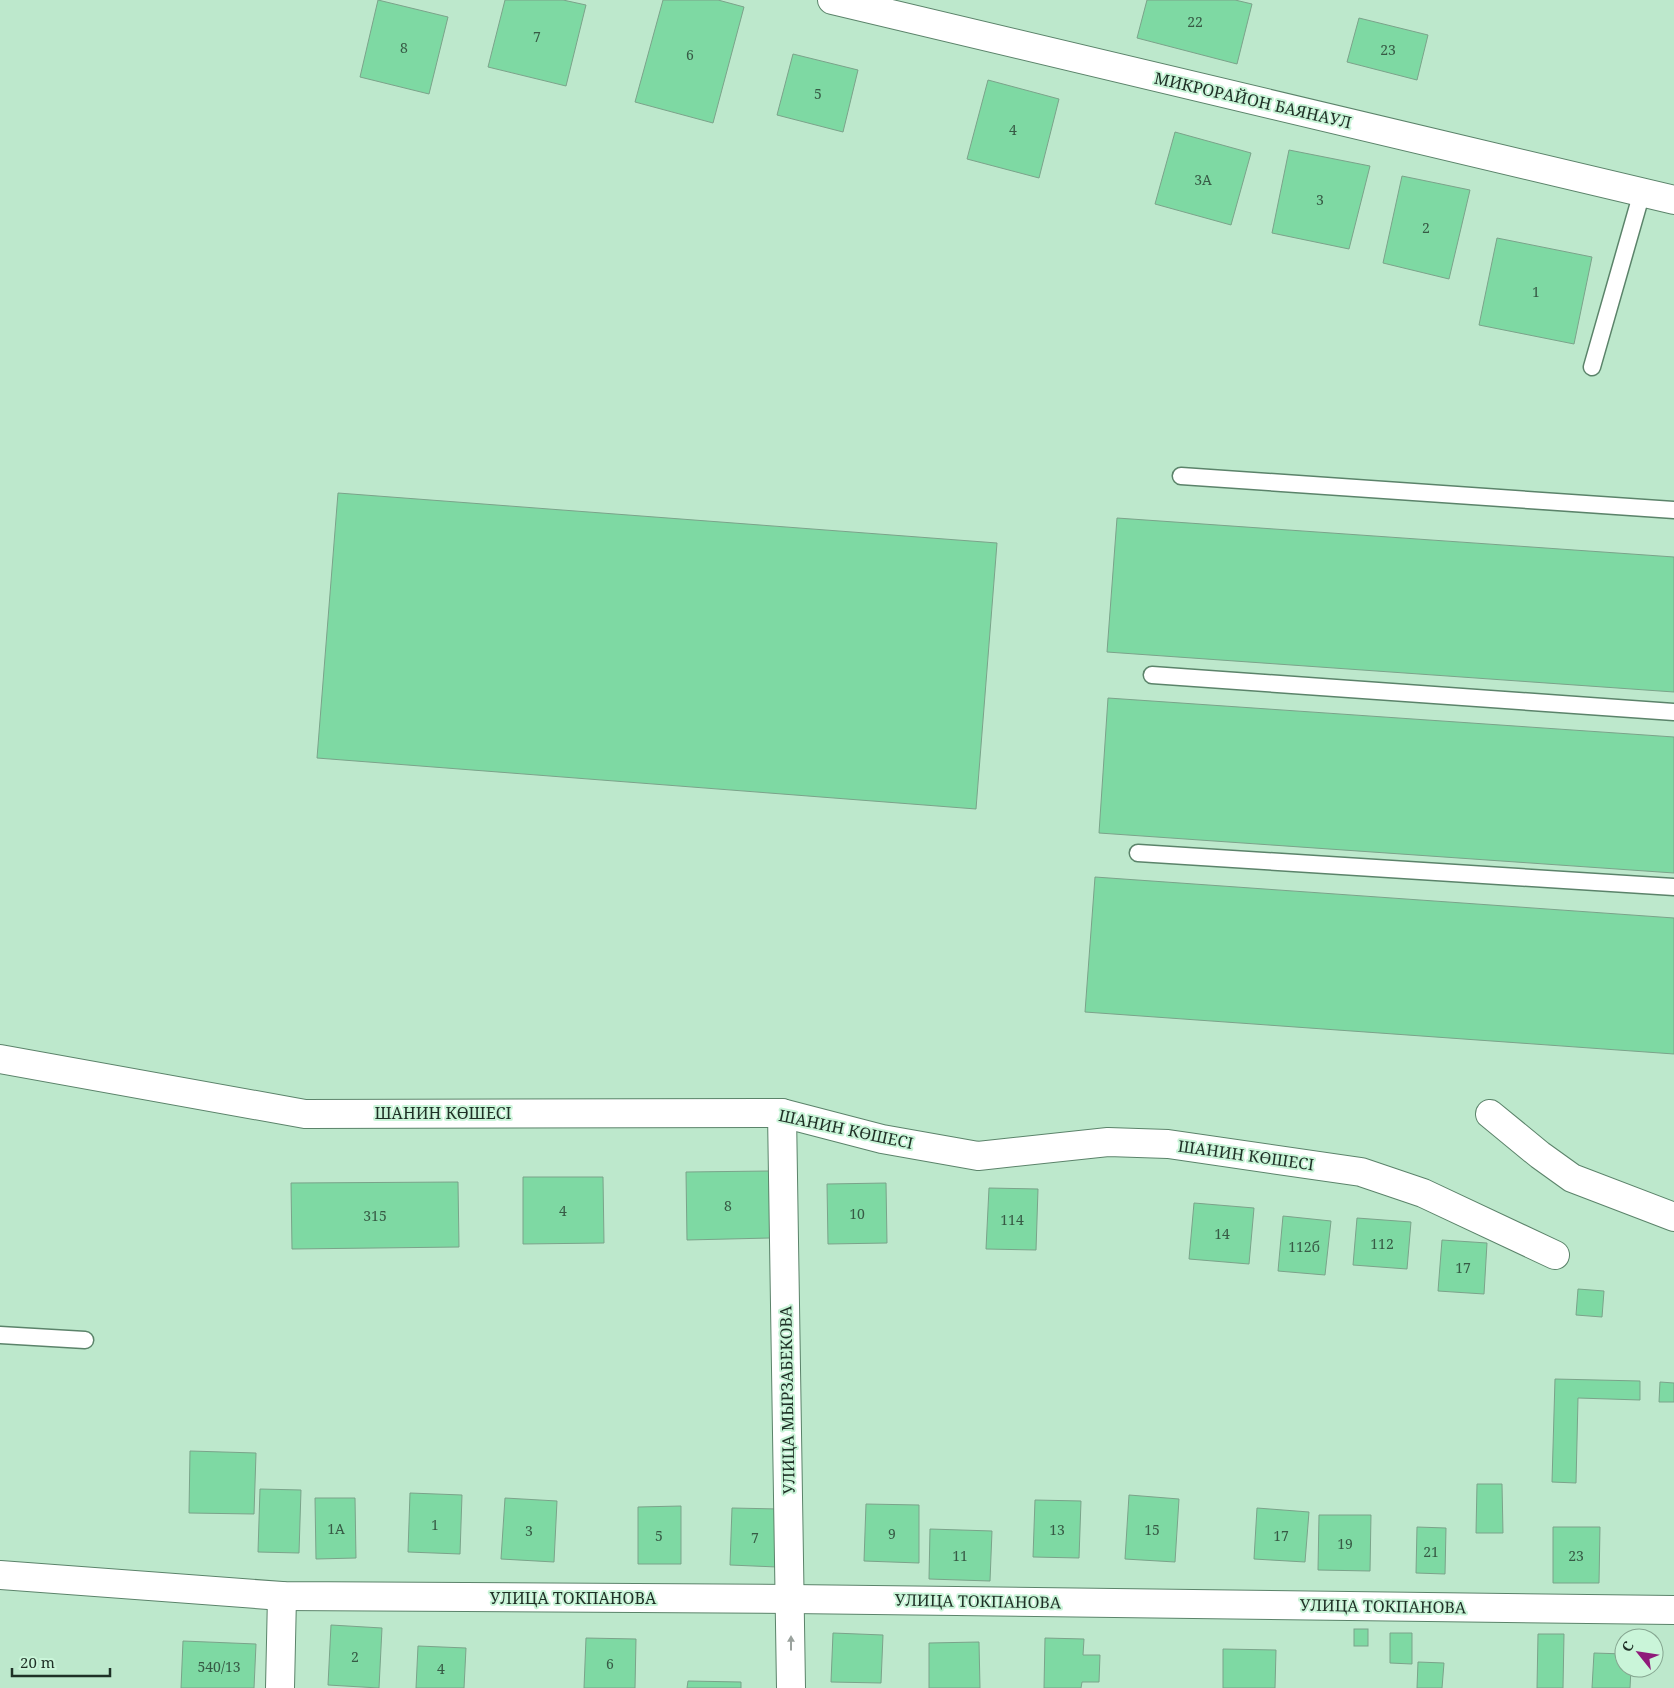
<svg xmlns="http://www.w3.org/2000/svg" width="1674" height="1688" font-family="'Noto Serif',serif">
  <rect width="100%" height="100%" fill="#bde8cc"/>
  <g fill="#7ed9a3" stroke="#7ba38a">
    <path d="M378,0L448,17L429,94L360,77Z"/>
    <path d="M505,0H563L586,5L566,86L488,67Z"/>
    <path d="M663,0H718L744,7L713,123L635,102Z"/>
    <path d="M1147,0H1235L1252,4L1237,64L1137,38Z"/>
    <path d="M1359,18L1428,35L1417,80L1347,62Z"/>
    <path d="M793,54L858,70L843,132L777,115Z"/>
    <path d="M988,80L1059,99L1039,178L967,159Z"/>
    <path d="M1175,132L1251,153L1231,225L1155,204Z"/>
    <path d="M1289,150L1370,166L1349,249L1272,233Z"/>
    <path d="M1402,176L1470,190L1449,279L1383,263Z"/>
    <path d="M1497,238L1592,257L1574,344L1479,325Z"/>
    <path d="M338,493L997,543L976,809L317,758Z"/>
    <path d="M1117,518L1674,557V692L1107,652Z"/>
    <path d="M1108,698L1674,737V873L1099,833Z"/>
    <path d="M1095,877L1674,918V1054L1085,1012Z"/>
    <path d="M769,1171L770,1238L687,1240L686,1172Z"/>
    <path d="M523,1177H603L604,1243L523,1244Z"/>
    <path d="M458,1182L459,1247L292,1249L291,1183Z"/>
    <path d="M886,1183L887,1243L828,1244L827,1184Z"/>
    <path d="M989,1188L1038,1189L1036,1250L986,1249Z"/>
    <path d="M1194,1203L1254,1208L1249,1264L1189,1259Z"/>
    <path d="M1283,1216L1331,1221L1325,1275L1278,1271Z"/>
    <path d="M1357,1218L1411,1222L1407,1269L1353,1265Z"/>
    <path d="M1442,1240L1487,1243L1484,1294L1438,1291Z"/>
    <path d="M1578,1289L1604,1291L1602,1317L1576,1315Z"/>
    <path d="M1555,1379L1640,1381V1400L1578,1398L1576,1483L1552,1482Z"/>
    <path d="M1660,1382L1674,1383V1402H1659Z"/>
    <path d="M190,1451L256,1453L254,1514L189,1513Z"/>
    <path d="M1477,1484H1502L1503,1533H1476Z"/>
    <path d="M260,1489L301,1490L299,1553L258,1552Z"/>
    <path d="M410,1493L462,1495L460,1554L408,1552Z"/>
    <path d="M1129,1495L1179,1499L1175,1562L1125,1559Z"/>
    <path d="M315,1498H355L356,1558L316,1559Z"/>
    <path d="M505,1498L557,1501L554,1562L501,1559Z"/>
    <path d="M1035,1500L1081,1501L1079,1558L1033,1557Z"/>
    <path d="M866,1504L919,1505V1563L864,1561Z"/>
    <path d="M681,1506V1564H638V1507Z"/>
    <path d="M732,1508L779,1509L777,1567L730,1565Z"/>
    <path d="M1257,1508L1309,1512L1305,1562L1254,1559Z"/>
    <path d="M1319,1515H1371L1370,1571L1318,1570Z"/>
    <path d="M1417,1527L1446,1528L1445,1574L1416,1573Z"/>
    <path d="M1553,1527H1600L1599,1583H1553Z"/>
    <path d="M930,1529L992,1531L990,1581L929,1579Z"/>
    <path d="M331,1625L382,1628L379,1688L328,1685Z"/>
    <rect x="1354" y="1629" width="14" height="17"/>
    <path d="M833,1633L883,1635L881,1683L831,1682Z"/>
    <path d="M1390,1633H1412V1664L1390,1663Z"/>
    <path d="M1538,1634H1564L1563,1688H1537Z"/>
    <path d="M586,1638L636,1639L635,1688H584Z"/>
    <path d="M1045,1638L1084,1639L1083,1655H1100L1099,1682H1082L1081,1688H1044Z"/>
    <path d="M183,1641L256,1644L254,1688H181Z"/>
    <path d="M979,1642L980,1688H929V1643Z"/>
    <path d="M418,1646L466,1648L464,1688H416Z"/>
    <path d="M1223,1649L1276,1650L1275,1688H1223Z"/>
    <path d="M1594,1653L1624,1654V1668H1631L1630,1688H1592Z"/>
    <path d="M1418,1662L1444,1663L1442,1688H1417Z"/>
    <path d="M688,1681L741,1682V1688H687Z"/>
  </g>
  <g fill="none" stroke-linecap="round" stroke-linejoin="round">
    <g stroke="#5b836a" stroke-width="19">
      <g id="service">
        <path d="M1592,367L1642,192"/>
        <path d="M1181,476L1674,510"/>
        <path d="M1152,675L1674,712"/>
        <path d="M1138,853L1674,887"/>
        <path d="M0,1335L85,1340"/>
      </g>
    </g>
    <g stroke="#5b836a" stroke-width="30">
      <g id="minor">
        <path d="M832,0L1674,200"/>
        <path d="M0,1059L305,1114L782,1113L882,1139L978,1156L1108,1142L1168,1144L1361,1172L1423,1193L1555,1255"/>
        <path d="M782,1113L791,1688"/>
        <path d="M1490,1114L1540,1155L1572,1178L1674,1217"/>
        <path d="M0,1575L282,1596L791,1599L1674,1610"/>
        <path d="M280,1688L282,1596"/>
      </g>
    </g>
    <use href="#service" stroke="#fff" stroke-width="16"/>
    <use href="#minor" stroke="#fff" stroke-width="28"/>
  </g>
  <defs><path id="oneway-solid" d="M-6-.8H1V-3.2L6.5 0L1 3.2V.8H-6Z" transform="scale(1.25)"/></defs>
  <use fill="#9aa29d" href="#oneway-solid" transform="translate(791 1643) rotate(-90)"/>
  <g text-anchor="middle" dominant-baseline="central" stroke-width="4" stroke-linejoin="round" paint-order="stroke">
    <g font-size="14" fill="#375a45">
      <text x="1195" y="21">22</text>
      <text x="537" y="36">7</text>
      <text x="404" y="47">8</text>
      <text x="1388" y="49">23</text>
      <text x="690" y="54">6</text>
      <text x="818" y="93">5</text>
      <text x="1013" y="129">4</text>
      <text x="1203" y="179">3А</text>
      <text x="1320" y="199">3</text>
      <text x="1426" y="227">2</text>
      <text x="1536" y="291">1</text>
      <text x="728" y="1205">8</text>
      <text x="563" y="1210">4</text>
      <text x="857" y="1213">10</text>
      <text x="375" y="1215">315</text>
      <text x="1012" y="1219">114</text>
      <text x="1222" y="1233">14</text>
      <text x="1382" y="1243">112</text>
      <text x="1304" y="1246">112б</text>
      <text x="1463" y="1267">17</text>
      <text x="435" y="1524">1</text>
      <text x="336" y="1528">1А</text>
      <text x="1057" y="1529">13</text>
      <text x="1152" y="1529">15</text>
      <text x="529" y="1530">3</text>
      <text x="892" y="1533">9</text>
      <text x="659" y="1535">5</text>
      <text x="1281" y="1535">17</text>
      <text x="755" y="1537">7</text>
      <text x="1345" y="1543">19</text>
      <text x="1431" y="1551">21</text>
      <text x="960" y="1555">11</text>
      <text x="1576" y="1555">23</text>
      <text x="355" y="1656">2</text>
      <text x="610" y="1663">6</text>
      <text x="219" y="1666">540/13</text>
      <text x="441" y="1668">4</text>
    </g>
    <g font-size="16" fill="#1f3026" stroke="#caf5d9">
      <text transform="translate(1253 100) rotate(13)">МИКРОРАЙОН БАЯНАУЛ</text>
      <text x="443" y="1113">ШАНИН КӨШЕСІ</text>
      <text transform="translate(846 1129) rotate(12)">ШАНИН КӨШЕСІ</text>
      <text transform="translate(1246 1155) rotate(8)">ШАНИН КӨШЕСІ</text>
      <text transform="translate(787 1400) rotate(-91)">УЛИЦА МЫРЗАБЕКОВА</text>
      <text x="573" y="1598">УЛИЦА ТОКПАНОВА</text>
      <text transform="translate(978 1601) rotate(1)">УЛИЦА ТОКПАНОВА</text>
      <text transform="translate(1383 1606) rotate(1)">УЛИЦА ТОКПАНОВА</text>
    </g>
  </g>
  <g transform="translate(1639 1653) rotate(300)"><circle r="24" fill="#caf5d9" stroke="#86a691"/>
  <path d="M0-4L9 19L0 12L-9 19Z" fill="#8f1a7a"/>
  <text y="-8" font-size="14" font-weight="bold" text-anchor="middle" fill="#1f3026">С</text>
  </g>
  <path d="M12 1668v8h98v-8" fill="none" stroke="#1f3026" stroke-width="2.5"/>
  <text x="20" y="1668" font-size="15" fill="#1f3026" stroke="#caf5d9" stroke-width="4" paint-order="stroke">20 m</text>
</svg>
